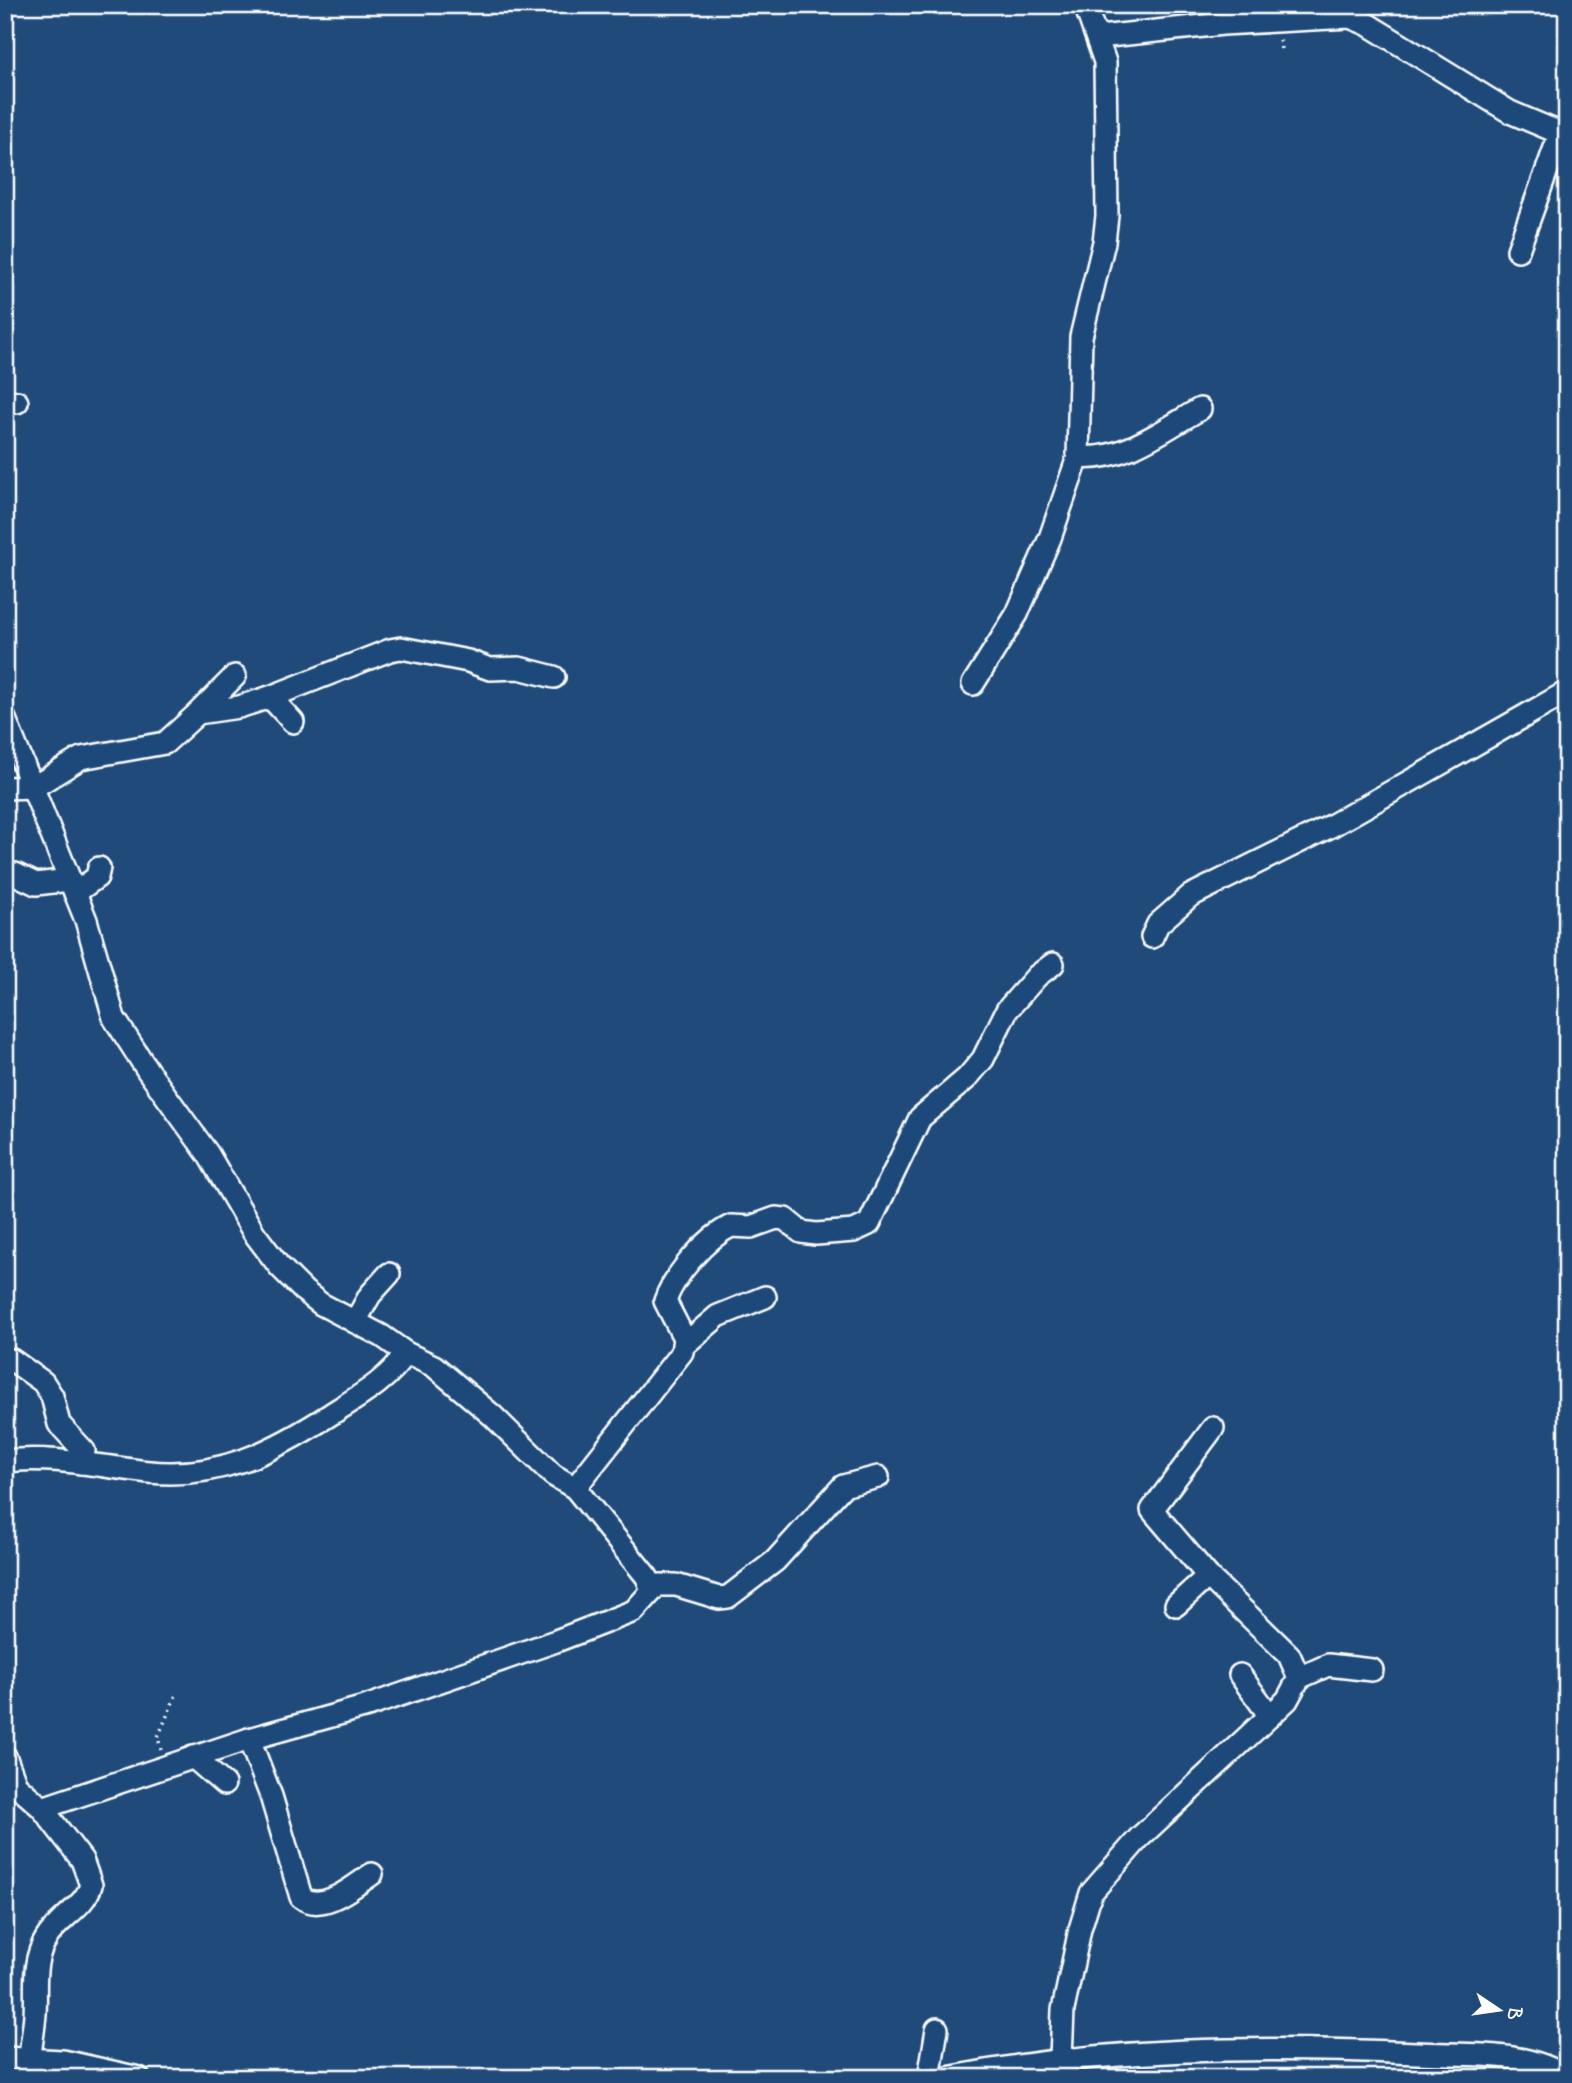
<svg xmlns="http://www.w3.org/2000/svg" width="1572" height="2083" font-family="'Indie Flower',sans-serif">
  <rect width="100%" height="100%" fill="#1f4a7a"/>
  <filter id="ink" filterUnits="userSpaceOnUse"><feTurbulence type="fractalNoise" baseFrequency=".0143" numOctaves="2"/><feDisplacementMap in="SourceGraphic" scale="14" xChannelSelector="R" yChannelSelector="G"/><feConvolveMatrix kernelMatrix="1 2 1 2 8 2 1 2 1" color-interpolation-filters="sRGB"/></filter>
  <g filter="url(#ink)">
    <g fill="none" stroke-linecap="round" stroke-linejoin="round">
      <g stroke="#fff" stroke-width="26">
        <g id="minor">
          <path d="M1099,37L1223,24L1350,17L1367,24L1510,112L1567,136"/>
          <path d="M1518,250L1560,134"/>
          <path d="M5,401L17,402"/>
          <path d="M1078,457C1122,462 1163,430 1200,409"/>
          <path d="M973,684L1017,614L1050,538L1078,457L1081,337L1104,242L1107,216L1105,62L1085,5"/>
          <path d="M270,697L293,722"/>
          <path d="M198,713L235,676"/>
          <path d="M5,719L86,920L114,1018L148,1071L208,1154L254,1233L279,1266L304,1291L321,1304L382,1336L406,1353L434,1366L493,1416L553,1475L575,1488L647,1577L652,1591L634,1611L556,1641L368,1706L249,1739L42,1808"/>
          <path d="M5,788L34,787L81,758L165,743L198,713L239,707L270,697L390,650L401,648L468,661L490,669L519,668L554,677"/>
          <path d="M15,874L36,884L69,880"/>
          <path d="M75,893L97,877L99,868"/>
          <path d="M1152,937L1158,924L1190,896L1331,826L1567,692"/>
          <path d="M355,1322L370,1295L389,1274"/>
          <path d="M684,1345L718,1316L765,1297"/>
          <path d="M12,1360L43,1382L52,1396L59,1424L84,1451L81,1463"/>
          <path d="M5,1461C53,1455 101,1467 149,1472C218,1479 272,1452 328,1416C356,1398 388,1381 406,1353"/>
          <path d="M575,1488L682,1352L684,1338L665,1301C674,1275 706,1238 731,1226L751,1227L776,1218L785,1219L801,1232L816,1234L854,1231L869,1224L920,1118L967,1078L983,1059L1007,1010L1037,976L1053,964"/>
          <path d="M651,1585H676L719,1598L728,1597L775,1561L843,1486L878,1477"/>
          <path d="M1176,1605L1208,1576"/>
          <path d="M1240,1675L1270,1716"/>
          <path d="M1299,1678L1328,1665L1372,1670"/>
          <path d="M249,1739L271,1796L301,1897C322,1914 354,1886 372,1874"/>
          <path d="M5,1756L16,1785L42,1808L82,1860L91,1885C85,1907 57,1919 46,1939C31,1963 37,1988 35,2014C34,2029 31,2043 30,2058"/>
          <path d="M193,1757L224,1784"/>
          <path d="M5,2058L63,2061L139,2078"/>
          <path d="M1061,2059L1063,2010L1080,1929L1091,1893L1139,1838L1287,1700L1299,1678L1289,1655L1208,1576L1152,1510L1213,1428"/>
          <path d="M929,2078L937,2029"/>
          <path d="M947,2078C1102,2047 1261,2046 1417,2053C1465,2056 1526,2049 1567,2078"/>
        </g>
      </g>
      <g stroke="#fff" stroke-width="3.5" stroke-dasharray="2 5" stroke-linecap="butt">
        <path d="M1280,40L1281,50"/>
        <path d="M161,1750L158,1737L176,1695"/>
      </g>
      <use href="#minor" stroke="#1f4a7a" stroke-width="21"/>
    </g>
  </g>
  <rect width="1572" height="2083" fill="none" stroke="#1f4a7a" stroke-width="28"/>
  <rect x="14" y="14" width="1544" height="2055" fill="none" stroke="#fff" stroke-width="2.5" filter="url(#ink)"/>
  <g transform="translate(1499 2010) rotate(103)" stroke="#1f4a7a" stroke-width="5" paint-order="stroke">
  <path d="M0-5L12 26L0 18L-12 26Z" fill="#ffffff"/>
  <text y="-10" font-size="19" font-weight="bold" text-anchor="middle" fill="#ffffff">B</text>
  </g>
</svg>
